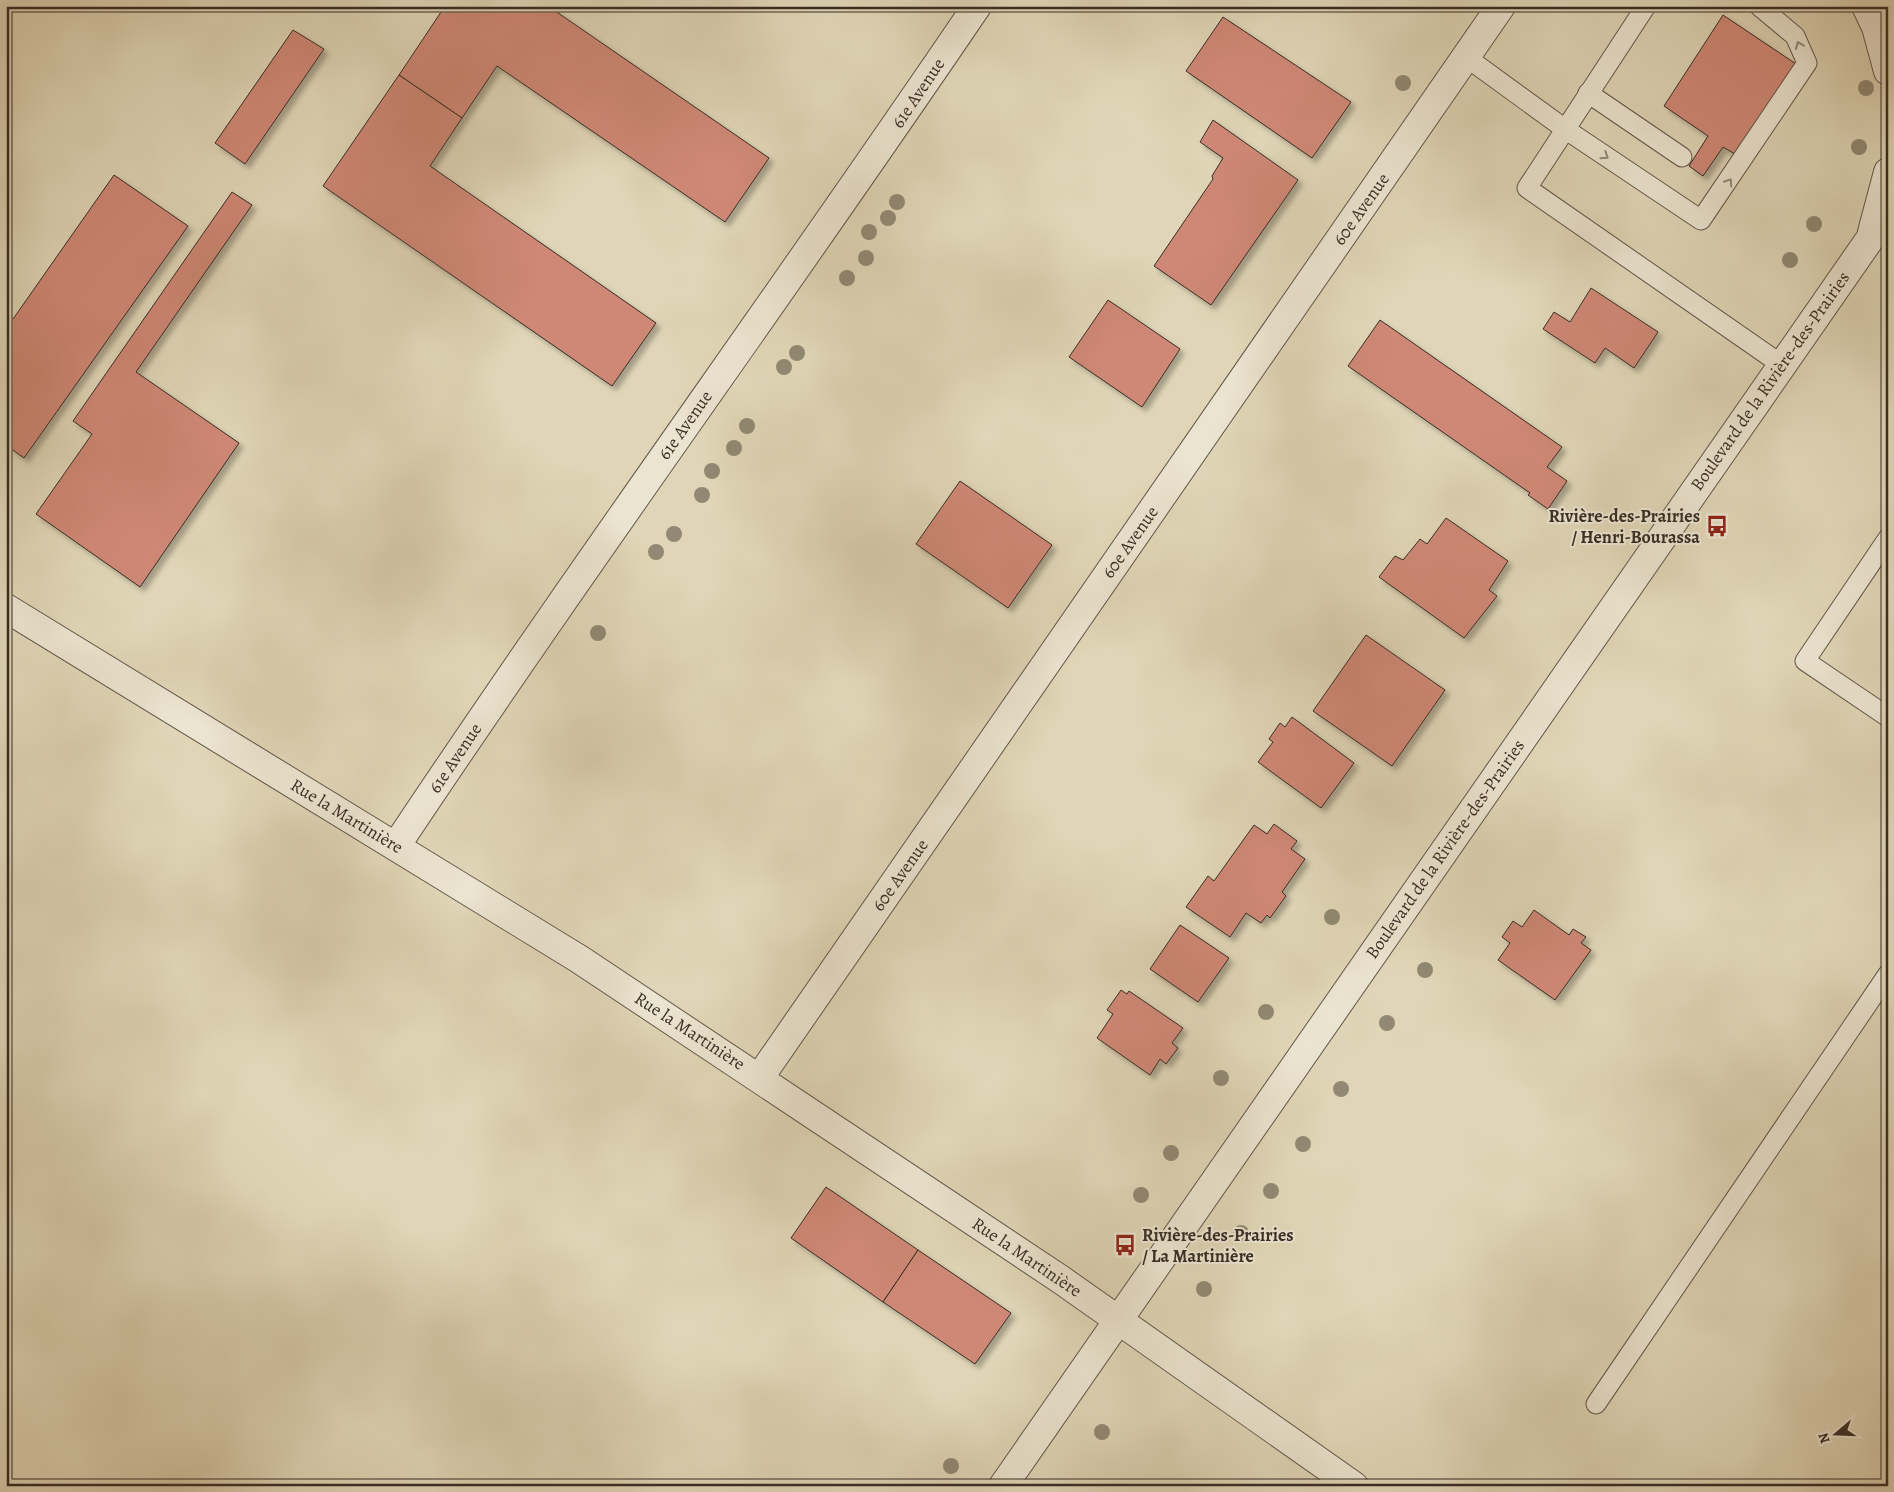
<svg xmlns="http://www.w3.org/2000/svg" width="1894" height="1492" font-family="Alegreya,serif">
  <defs>
    <filter id="shadow"><feDropShadow dx="4.5" dy="4.5" stdDeviation="2.5" flood-color="#0004"/></filter>
  </defs>
  <rect width="100%" height="100%" fill="#e0d6b7"/>
  <filter id="stains"><feTurbulence type="fractalNoise" baseFrequency=".004" numOctaves="4"/><feColorMatrix values="0 0 0 0 .2 0 0 0 0 .09 0 0 0 0 .02 0 0 0 .5 -.17"/></filter>
  <radialGradient id="worn" r=".72"><stop offset=".6" stop-color="#630" stop-opacity="0"/><stop offset="1" stop-color="#630" stop-opacity=".3"/></radialGradient>
  <g fill="#cf8876" stroke="#382d25" filter="url(#shadow)">
    <path d="M445,6H548L769,158L725,222L497,66L462,118L399,75Z"/>
    <path d="M1723,15L1799,66L1735,154L1723,147L1703,176L1689,166L1708,136L1664,106Z"/>
    <path d="M1223,17L1351,102L1312,158L1186,71Z"/>
    <path d="M293,30L324,49L245,164L215,143Z"/>
    <path d="M399,75L462,118L430,166L656,323L612,386L323,186Z"/>
    <path d="M1213,120L1298,180L1211,305L1154,266L1213,179L1212,176L1223,158L1200,142Z"/>
    <path d="M114,175L188,226L24,458L6,445V315L13,319Z"/>
    <path d="M232,192L252,205L136,372L239,443L140,587L36,514L92,434L73,421Z"/>
    <path d="M1591,288L1658,332L1634,368L1605,348L1595,363L1543,329L1554,312L1570,322Z"/>
    <path d="M1108,300L1180,349L1142,407L1069,357Z"/>
    <path d="M1380,320L1562,447L1547,467L1567,481L1548,509L1528,495L1530,493L1348,366Z"/>
    <path d="M960,481L1052,545L1008,608L916,544Z"/>
    <path d="M1446,518L1508,561L1489,590L1497,596L1464,638L1379,577L1395,556L1403,560L1420,539L1427,544Z"/>
    <path d="M1366,635L1445,690L1392,766L1313,711Z"/>
    <path d="M1292,717L1354,763L1321,808L1258,762L1273,742L1269,739L1280,723L1285,727Z"/>
    <path d="M1274,824L1297,841L1291,849L1305,859L1282,892L1286,896L1270,918L1267,915L1261,923L1246,913L1230,937L1186,907L1208,876L1214,881L1254,825L1267,834Z"/>
    <path d="M1534,910L1569,935L1573,929L1586,937L1581,943L1591,950L1555,1000L1498,960L1510,943L1502,937L1513,921L1522,927Z"/>
    <path d="M1180,925L1229,958L1198,1002L1150,969Z"/>
    <path d="M1121,990L1127,994L1129,991L1183,1028L1172,1043L1178,1048L1166,1064L1160,1059L1150,1075L1097,1038L1113,1014L1107,1010Z"/>
    <path d="M826,1187L918,1250L883,1302L791,1238Z"/>
    <path d="M918,1250L1011,1313L975,1364L883,1302Z"/>
  </g>
  <g fill="none" stroke-linecap="round" stroke-linejoin="round">
    <g stroke="#62574a" stroke-width="21">
      <g id="service">
        <path d="M1646,6L1527,188L1782,365"/>
        <path d="M1466,57L1565,129L1701,220L1807,63L1795,36L1759,6"/>
        <path d="M1588,93L1682,157"/>
        <path d="M1888,538L1805,661L1888,717"/>
        <path d="M1596,1404L1888,974"/>
      </g>
    </g>
    <g stroke="#62574a" stroke-width="30">
      <g id="minor">
        <path d="M6,608L579,959L1060,1279L1354,1486"/>
        <path d="M396,846C585,562 786,288 977,6"/>
        <path d="M760,1077L1501,6"/>
      </g>
    </g>
    <g stroke="#62574a" stroke-width="30">
      <g id="tertiary">
        <path d="M1866,6L1876,27L1888,71"/>
        <path d="M1872,232L1888,172"/>
        <path d="M1003,1486L1888,213"/>
      </g>
    </g>
    <use href="#service" stroke="#ebe4d0" stroke-width="19"/>
    <use href="#minor" stroke="#ebe4d0" stroke-width="28"/>
    <use href="#tertiary" stroke="#ebe4d0" stroke-width="28"/>
  </g>
  <g fill="#918973">
    <circle cx="1403" cy="83" r="8"/>
    <circle cx="1866" cy="88" r="8"/>
    <circle cx="1859" cy="147" r="8"/>
    <circle cx="897" cy="202" r="8"/>
    <circle cx="888" cy="218" r="8"/>
    <circle cx="1814" cy="224" r="8"/>
    <circle cx="869" cy="232" r="8"/>
    <circle cx="866" cy="258" r="8"/>
    <circle cx="1790" cy="260" r="8"/>
    <circle cx="847" cy="278" r="8"/>
    <circle cx="797" cy="353" r="8"/>
    <circle cx="784" cy="367" r="8"/>
    <circle cx="747" cy="426" r="8"/>
    <circle cx="734" cy="448" r="8"/>
    <circle cx="712" cy="471" r="8"/>
    <circle cx="702" cy="495" r="8"/>
    <circle cx="674" cy="534" r="8"/>
    <circle cx="656" cy="552" r="8"/>
    <circle cx="598" cy="633" r="8"/>
    <circle cx="1332" cy="917" r="8"/>
    <circle cx="1425" cy="970" r="8"/>
    <circle cx="1266" cy="1012" r="8"/>
    <circle cx="1387" cy="1023" r="8"/>
    <circle cx="1221" cy="1078" r="8"/>
    <circle cx="1341" cy="1089" r="8"/>
    <circle cx="1303" cy="1144" r="8"/>
    <circle cx="1171" cy="1153" r="8"/>
    <circle cx="1271" cy="1191" r="8"/>
    <circle cx="1141" cy="1195" r="8"/>
    <circle cx="1241" cy="1233" r="8"/>
    <circle cx="1204" cy="1289" r="8"/>
    <circle cx="1102" cy="1432" r="8"/>
    <circle cx="951" cy="1466" r="8"/>
  </g>
  <defs><path id="oneway-chevron" d="M-2-3.5L2.5 0L-2 3.5" fill="none" stroke-width="1.6" stroke-linecap="round" stroke-linejoin="round" transform="scale(1.25)"/></defs>
  <g stroke="#92887a">
    <use href="#oneway-chevron" transform="translate(1799 45) rotate(-113)"/>
    <use href="#oneway-chevron" transform="translate(1605 156) rotate(34)"/>
    <use href="#oneway-chevron" transform="translate(1729 182) rotate(-57)"/>
  </g>
  <defs>
    <g id="bus-bare" transform="scale(1.725)"><path d="M-5-6H5V4H4V6H2V4H-2V6H-4V4H-5ZM-3.5-4V0h7V-4ZM-3.5 1.2v1.5H-2V1.2ZM2 1.2v1.5H3.5V1.2Z" fill="#8f2418" stroke="#ebe4d0" stroke-width="2.5" paint-order="stroke"/></g>
  </defs>
  <g fill-rule="evenodd">
    <use href="#bus-bare" x="1717" y="526"/>
    <use href="#bus-bare" x="1125" y="1245"/>
  </g>
  <g text-anchor="middle" dominant-baseline="central" stroke-width="4" stroke-linejoin="round" paint-order="stroke">
    <g font-size="18" fill="#382d25" stroke="#ebe4d0">
      <text transform="translate(918 93) rotate(-56)">61e Avenue</text>
      <text transform="translate(1361 209) rotate(-55)">60e Avenue</text>
      <text transform="translate(1770 381) rotate(-55)">Boulevard de la Rivière-des-Prairies</text>
      <text transform="translate(685 425) rotate(-55)">61e Avenue</text>
      <text transform="translate(1130 542) rotate(-55)">60e Avenue</text>
      <text transform="translate(455 758) rotate(-56)">61e Avenue</text>
      <text transform="translate(347 816) rotate(31)">Rue la Martinière</text>
      <text transform="translate(1445 849) rotate(-55)">Boulevard de la Rivière-des-Prairies</text>
      <text transform="translate(900 875) rotate(-55)">60e Avenue</text>
      <text transform="translate(690 1031) rotate(33)">Rue la Martinière</text>
      <text transform="translate(1027 1257) rotate(34)">Rue la Martinière</text>
    </g>
    <g font-size="18" font-weight="bold" fill="#382d25" stroke="#ebe4d0" text-anchor="end">
      <text x="1700" y="516">Rivière-des-Prairies<tspan x="1700" dy="21">/ Henri-Bourassa</tspan></text>
      <text x="1142" y="1235" text-anchor="start">Rivière-des-Prairies<tspan x="1142" dy="21">/ La Martinière</tspan></text>
    </g>
  </g>
  <rect width="1894" height="1492" fill="none" stroke="#e0d6b7" stroke-width="25"/>
  <rect x="8" y="8" width="1879" height="1477" fill="none" stroke="#382d25" stroke-width="2.5"/>
  <rect x="12" y="12" width="1869" height="1467" fill="none" stroke="#382d25"/>
  <g transform="translate(1836 1434) rotate(251)" stroke="#ebe4d0" stroke-width="4" paint-order="stroke">
  <path d="M0-4L9 19L0 12L-9 19Z" fill="#382d25"/>
  <text y="-8" font-size="14" font-weight="bold" text-anchor="middle" fill="#382d25">N</text>
  </g>
  <rect width="100%" height="100%" filter="url(#stains)"/>
  <rect width="100%" height="100%" fill="url(#worn)"/>
</svg>
